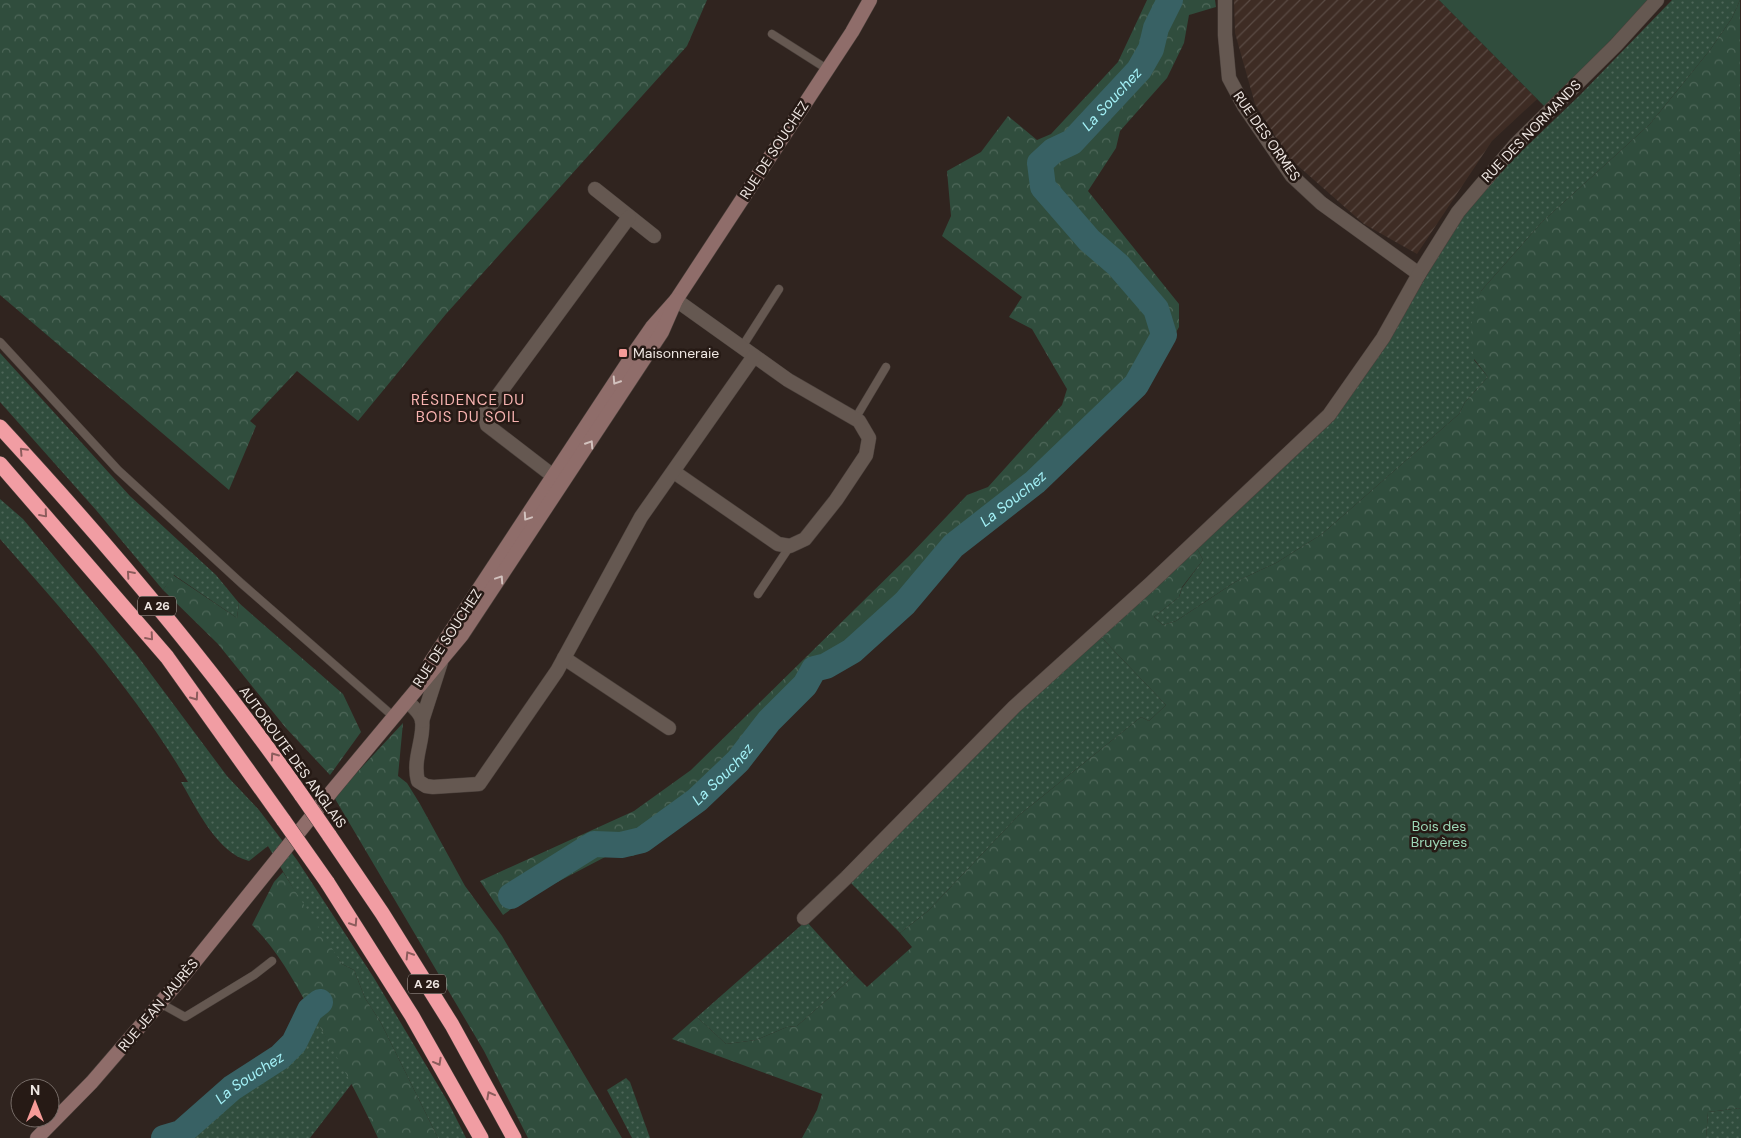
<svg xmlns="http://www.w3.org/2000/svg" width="1741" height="1138" font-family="'DM Sans',sans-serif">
  <defs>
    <pattern id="industrial-furrows" width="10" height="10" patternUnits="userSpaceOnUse" patternTransform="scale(1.25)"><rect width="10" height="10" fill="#3e2c24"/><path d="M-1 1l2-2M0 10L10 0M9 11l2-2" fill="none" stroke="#5a4b44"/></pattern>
    <pattern id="grass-dots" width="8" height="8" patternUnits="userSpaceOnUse" patternTransform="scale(1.25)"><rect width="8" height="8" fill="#304d3d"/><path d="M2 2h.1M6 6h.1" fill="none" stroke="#4e6759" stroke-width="1.8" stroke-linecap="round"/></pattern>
    <pattern id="forest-crowns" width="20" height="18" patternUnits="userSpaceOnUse" patternTransform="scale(1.25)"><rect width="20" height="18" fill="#304d3d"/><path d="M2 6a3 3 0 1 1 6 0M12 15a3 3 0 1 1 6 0" fill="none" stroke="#4e6759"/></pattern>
  </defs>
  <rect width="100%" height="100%" fill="#30241f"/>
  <path fill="url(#industrial-furrows)" d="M1234,0H1439L1537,99L1492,141L1417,254L1364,224L1288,157L1255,104L1235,33Z"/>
  <g fill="url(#grass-dots)">
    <path d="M1672,0H1740L1732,18L1710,50L1650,124L1542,222L1481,291L1474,360L1488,377L1465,402L1459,414L1322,534L1276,563L1235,582L1176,621L1163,625L1154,617L1179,597L1182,588L1203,560L1196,546L1277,472L1388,341L1460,219L1508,164L1580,95Z"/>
    <path d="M0,353L130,496L216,575L239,603L237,618L174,575L163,590L96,510L0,402Z"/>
    <path d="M0,499L23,519L136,654L227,776L259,810L297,860L374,978L448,1102L466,1138H438L381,1023L365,998L354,970L342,964L316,927L268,846L249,861C217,853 197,809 181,782H188C136,693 68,616 0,539Z"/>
    <path d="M1100,636L1166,705L1149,721L1141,717L1018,816L928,911L900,933L850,882L916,817L983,745Z"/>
    <path d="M806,921L855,975L797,1026L787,1027L756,1040L726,1044L697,1017Z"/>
    <path d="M310,1010L353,1082L310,1138H185L181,1133C198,1118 215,1100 234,1087C274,1060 290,1058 310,1010Z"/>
    <path d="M626,1078L630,1082L650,1138H632L607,1090Z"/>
    <path d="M1741,1108V1138H1706L1708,1112Z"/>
  </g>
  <g fill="url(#forest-crowns)">
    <path d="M0,0H707L687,46L446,314L358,421L297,371L250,421L256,426L229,490L0,295Z"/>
    <path d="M1147,0H1215L1216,7L1189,15L1184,43L1167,78L1120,131L1116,148L1088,191L1179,304V327L1139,398L1113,420L1053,481L1005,519L983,529L973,537L948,571L927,587L895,620L821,676L774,727L730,781L701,810L633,856H607L525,899L503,915L480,881L634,811L691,770L909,556L967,495L988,487L1062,405L1067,389L1032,329L1009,317L1022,297L942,236L951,216L947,171L981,152L1008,116L1037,140L1051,134L1118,62Z"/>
    <path d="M1740,0L1741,1108L1708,1112L1706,1138H802L817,1110L822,1094L672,1039L697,1017L726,1044L756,1040L787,1027L797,1026L855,975L867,987L912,947L900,933L928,911L1018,816L1141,717L1149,721L1166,705L1100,636L1196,546L1203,560L1182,587L1179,597L1154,617L1163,625L1176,621L1235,582L1276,563L1322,534L1459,414L1465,402L1488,377L1474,359L1471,342L1472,321L1481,291L1542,222L1650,124L1710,50L1732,18Z"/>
    <path d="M173,575L237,618L239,603L343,694L361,732L330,775L286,728L218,644L163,590Z"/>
    <path d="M403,723L398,776L407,783L420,804L465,886L502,936L622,1138H528L484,1051L334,797Z"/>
    <path d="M283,872L342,964L354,970L365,998L381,1023L438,1138H378C357,1092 335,1053 310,1010C293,979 277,950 252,925L274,882Z"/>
  </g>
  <path fill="#304d3d" d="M1439,0H1650L1545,107Z"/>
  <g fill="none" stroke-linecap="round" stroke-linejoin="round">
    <g stroke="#386164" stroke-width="26">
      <path id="s1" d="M511,896L594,844L621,845L642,840L697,800L738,761L769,721L805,685L814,669L826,666L852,651L905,603L953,546L1035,482L1136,385L1164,335L1156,309L1118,265L1089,240L1043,187L1040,163L1053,151L1072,142L1139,70L1151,49L1156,28L1170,0"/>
      <path id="s2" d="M164,1138L181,1133L232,1088L280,1057L294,1043L310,1010L320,1002"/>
    </g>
    <g stroke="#4b413c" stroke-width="9">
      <g id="service">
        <path d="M772,34L827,69"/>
        <path d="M0,342L118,470L241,583L394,717"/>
        <path d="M742,347L779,289"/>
        <path d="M855,419L886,367"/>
        <path d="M758,594L790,546"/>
        <path d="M160,1003L185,1017L254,975L272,961"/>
      </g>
    </g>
    <g stroke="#4b413c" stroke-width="15">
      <g id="minor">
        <path d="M1225,0V35L1229,78L1244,106L1292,176L1321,203L1419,274"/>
        <path d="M595,189L654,236"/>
        <path d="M674,472L778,544L790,546L805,539L836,500L866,455L869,438L859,421L788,380L676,300"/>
        <path d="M561,482L487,425L485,413L629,217"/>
        <path d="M564,658L669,728"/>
        <path d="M407,701C412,706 420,712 422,720C425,738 412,759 418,781L426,786L433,787L479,784L557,671L641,517L754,356"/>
        <path d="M422,721L441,662"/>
        <path d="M804,918L847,877L1014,707L1150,584L1329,415L1383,338L1419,274L1458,212L1515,145L1616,45L1657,0"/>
      </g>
    </g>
    <g stroke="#4b413c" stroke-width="15">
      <g id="secondary">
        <path d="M430,663L636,350L652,327L676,300L852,32L870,0"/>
        <path d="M37,1138L92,1082L180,980L332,791L462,635L662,332L676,300"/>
      </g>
    </g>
    <g stroke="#4b413c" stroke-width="16">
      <g id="motorway">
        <path d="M0,427C108,544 211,665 302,796"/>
        <path d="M0,464L167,657L284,821"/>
        <path d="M329,835L382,913L452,1025L514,1138"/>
        <path d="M327,882L412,1016L481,1138"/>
      </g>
    </g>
    <use href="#service" stroke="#655851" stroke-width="8"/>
    <use href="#minor" stroke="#655851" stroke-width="14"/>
    <use href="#secondary" stroke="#8f6d6a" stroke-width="14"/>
    <use href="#motorway" stroke="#f19da3" stroke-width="15"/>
    <g stroke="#4b413c" stroke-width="16" stroke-linecap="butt">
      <g id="motorway-bridge">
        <path d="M302,796L329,835"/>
        <path d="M284,821L327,882"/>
      </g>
    </g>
    <use href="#motorway-bridge" stroke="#f19da3" stroke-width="15"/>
  </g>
  <defs><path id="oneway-chevron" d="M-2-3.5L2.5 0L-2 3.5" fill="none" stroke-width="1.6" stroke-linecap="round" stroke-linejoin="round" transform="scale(1.25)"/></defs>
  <g stroke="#d2c2be">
    <use href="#oneway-chevron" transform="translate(616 381) rotate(123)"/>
    <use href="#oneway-chevron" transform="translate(590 444) rotate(-57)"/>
    <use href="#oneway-chevron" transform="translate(527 517) rotate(124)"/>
    <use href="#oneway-chevron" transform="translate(500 579) rotate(-56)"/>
  </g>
  <g stroke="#8c5c5c">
    <use href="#oneway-chevron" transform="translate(23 451) rotate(-133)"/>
    <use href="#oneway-chevron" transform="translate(44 514) rotate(49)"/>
    <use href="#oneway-chevron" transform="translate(130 574) rotate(-131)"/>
    <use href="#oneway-chevron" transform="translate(150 637) rotate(49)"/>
    <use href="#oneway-chevron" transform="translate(195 697) rotate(55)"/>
    <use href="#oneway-chevron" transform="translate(274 756) rotate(-125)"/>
    <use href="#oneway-chevron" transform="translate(354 923) rotate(57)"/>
    <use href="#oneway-chevron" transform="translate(409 955) rotate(-122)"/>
    <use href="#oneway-chevron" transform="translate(438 1062) rotate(61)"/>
    <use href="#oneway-chevron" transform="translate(490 1095) rotate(-118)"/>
  </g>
  <rect fill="#f59b98" stroke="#261a15" stroke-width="2" x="618" y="348" width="10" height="10" rx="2.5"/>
  <g text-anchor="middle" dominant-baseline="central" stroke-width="5" stroke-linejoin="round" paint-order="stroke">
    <g fill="#261a15" stroke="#b2a9a4" stroke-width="1">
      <rect x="138" y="596.5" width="38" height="19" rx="4"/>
      <rect x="408" y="974.5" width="38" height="19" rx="4"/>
    </g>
    <g font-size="12" font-weight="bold" fill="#eee6e2">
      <text x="157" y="606">A 26</text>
      <text x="427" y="984">A 26</text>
    </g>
    <g font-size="14" fill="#eee6e2" stroke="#261a15">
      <text transform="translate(1531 131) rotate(-46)">RUE DES NORMANDS</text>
      <text transform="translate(1267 136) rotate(55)">RUE DES ORMES</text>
      <text transform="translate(774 150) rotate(-57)">RUE DE SOUCHEZ</text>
      <text transform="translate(447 638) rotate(-57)">RUE DE SOUCHEZ</text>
      <text transform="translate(293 757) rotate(54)">AUTOROUTE DES ANGLAIS</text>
      <text transform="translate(158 1005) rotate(-50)">RUE JEAN JAURÈS</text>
    </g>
    <g font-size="14" fill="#eee6e2" stroke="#261a15" text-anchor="start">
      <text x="633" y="353">Maisonneraie</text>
    </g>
    <g font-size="14" fill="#9ed9b8" stroke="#261a15">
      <text x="1439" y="826">Bois des<tspan x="1439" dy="16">Bruyères</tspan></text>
    </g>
    <g font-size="15" font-style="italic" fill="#a3f1f7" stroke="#261a15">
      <text stroke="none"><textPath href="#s1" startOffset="1196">La Souchez</textPath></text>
      <text stroke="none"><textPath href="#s1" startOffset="656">La Souchez</textPath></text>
      <text stroke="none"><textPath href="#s1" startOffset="251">La Souchez</textPath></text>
      <text stroke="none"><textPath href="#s2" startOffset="106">La Souchez</textPath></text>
    </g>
    <g font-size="15" letter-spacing="1" fill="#f9b4b1" stroke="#261a15">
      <text x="468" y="400">RÉSIDENCE DU<tspan x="468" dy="17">BOIS DU SOIL</tspan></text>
    </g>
  </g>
  <g transform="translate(35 1103)"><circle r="24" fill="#261a15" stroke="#766c67"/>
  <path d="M0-4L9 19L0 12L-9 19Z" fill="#f59b98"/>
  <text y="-8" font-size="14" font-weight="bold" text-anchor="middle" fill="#eee6e2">N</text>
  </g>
</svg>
